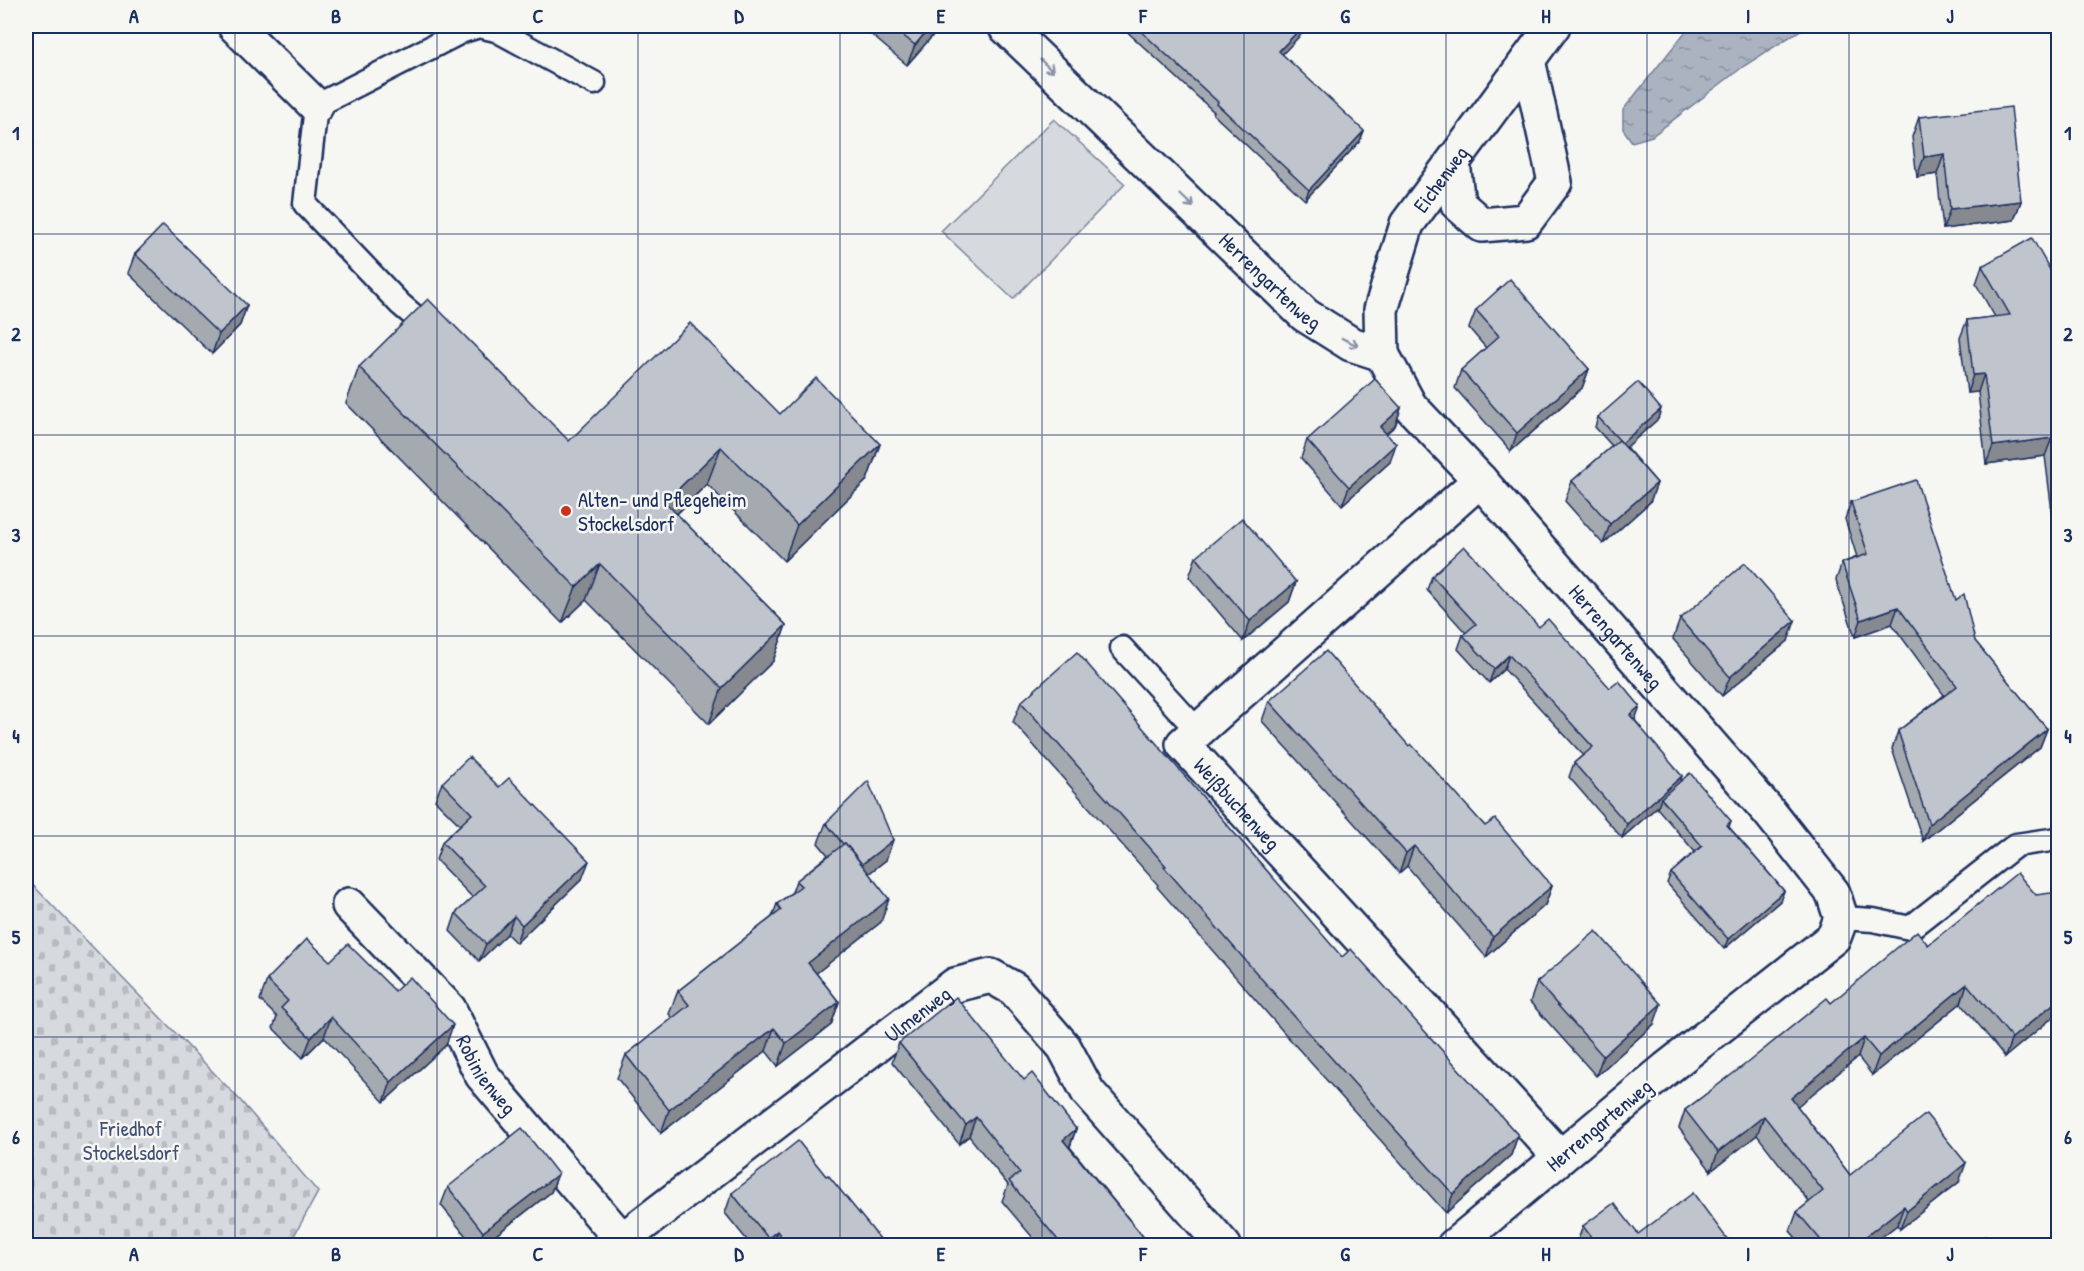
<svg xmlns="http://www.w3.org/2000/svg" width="2084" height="1271" font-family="'Patrick Hand',sans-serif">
  <defs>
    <pattern id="cemetery-stones" width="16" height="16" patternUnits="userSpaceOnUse" patternTransform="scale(1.5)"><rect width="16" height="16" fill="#d6d9dd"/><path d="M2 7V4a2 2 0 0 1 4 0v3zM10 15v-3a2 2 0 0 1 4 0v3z" fill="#b7bbc0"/></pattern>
    <pattern id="water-ripples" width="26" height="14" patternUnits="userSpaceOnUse" patternTransform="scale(1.5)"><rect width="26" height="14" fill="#abb2c0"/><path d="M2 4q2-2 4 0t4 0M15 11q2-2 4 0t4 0" fill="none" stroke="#8a919f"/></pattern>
  </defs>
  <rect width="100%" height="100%" fill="#f6f6f2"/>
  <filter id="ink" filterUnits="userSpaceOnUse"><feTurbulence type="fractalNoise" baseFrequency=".0167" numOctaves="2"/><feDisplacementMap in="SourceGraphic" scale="12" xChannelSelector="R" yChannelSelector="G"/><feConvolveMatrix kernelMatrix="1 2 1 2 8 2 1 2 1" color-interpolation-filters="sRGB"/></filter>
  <g filter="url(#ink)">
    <path fill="#d6d9dd" stroke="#78849e" stroke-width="1.5" d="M1054,119L1125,184L1013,299L941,231Z"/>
    <path fill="url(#cemetery-stones)" stroke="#78849e" stroke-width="1.5" d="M26,878L240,1100L318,1192L289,1245H26Z"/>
    <path fill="url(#water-ripples)" stroke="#717e99" stroke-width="1.5" d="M1690,26H1807L1744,66L1652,136L1632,142L1623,129V110Z"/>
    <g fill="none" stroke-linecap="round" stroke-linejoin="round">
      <g stroke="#1b2f5e" stroke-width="27">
        <g id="lane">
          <path d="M434,333L400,304L305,204L316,106L463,31L479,26L496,30L594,83"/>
          <path d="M1122,648L1198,731"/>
          <path d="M1841,918L1873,920L1910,928L2016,845L2058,839"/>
        </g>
      </g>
      <g stroke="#1b2f5e" stroke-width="38">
        <g id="street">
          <path d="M235,26L316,106"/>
          <path id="s1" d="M1005,26L1305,315L1351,344L1382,354L1410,406L1480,480L1770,813L1833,893L1841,918L1834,937L1666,1069L1454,1246"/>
          <path d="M1453,163L1458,204L1482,225L1526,221L1555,182L1528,60"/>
          <path id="s2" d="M1382,354L1381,310L1407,224L1553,26"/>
          <path id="s3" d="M1480,480L1183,744L1560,1157"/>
          <path id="s4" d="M349,905L449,1009L482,1075L627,1246"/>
          <path id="s5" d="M622,1240L955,985L991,976L1014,989L1064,1047L1088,1092L1224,1246"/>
        </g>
      </g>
      <use href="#lane" stroke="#f6f6f2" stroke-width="22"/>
      <use href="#street" stroke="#f6f6f2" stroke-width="33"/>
    </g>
    <g fill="#a5a9b0" stroke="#1b2f5e" stroke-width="1.5">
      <path d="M861,26H941L907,65Z"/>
      <path d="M1121,26H1309L1282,54L1360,141L1305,200L1213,114L1214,112Z"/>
      <path d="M1919,117L2021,201L2014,220L1943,229L1937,174L1917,177L1912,137Z"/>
      <path d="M135,254L247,305L240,325L212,354L128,273Z"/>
      <path d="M1982,266L2058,284V511L2052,512L2045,456L1986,464L1978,392L1967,393L1960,338L1967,320L1995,317L1976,284Z"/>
      <path d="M1476,310L1589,369L1582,388L1511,451L1455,388L1461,370L1486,348L1469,328Z"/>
      <path d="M359,367L569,441L780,414L880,444L867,480L784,561L707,484L677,514L786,625L773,661L709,724L586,600L562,623L346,403Z"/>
      <path d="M1401,408L1395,426L1386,433L1390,462L1342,505L1301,458L1307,440Z"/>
      <path d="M1598,417L1658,419L1626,447L1657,483L1650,502L1603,544L1565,501L1572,481L1612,446L1595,427Z"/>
      <path d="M1851,502L1956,600L1975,641L2047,729L2040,747L1923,841L1892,749L1898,731L1944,695L1892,624L1855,637L1836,580L1842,563L1857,557L1845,519Z"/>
      <path d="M1196,557L1296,582L1289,602L1243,641L1189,577Z"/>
      <path d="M1432,576L1539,627L1635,720L1680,781L1731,821L1729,827L1784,891L1780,901L1724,949L1667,883L1671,873L1695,852L1657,808L1658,806L1622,838L1569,777L1574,763L1583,755L1504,669L1489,683L1458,649L1463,635L1466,633L1427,590Z"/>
      <path d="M1680,619L1788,641L1722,696L1673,639Z"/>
      <path d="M1269,701L1409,746L1485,826L1552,886L1545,905L1486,957L1407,866L1399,873L1262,721Z"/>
      <path d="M1021,702L1342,957L1518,1135L1511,1155L1446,1213L1294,1044L1157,887L1158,885L1013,722Z"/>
      <path d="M442,783L582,879L516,943L507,934L479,961L450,931L456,913L473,898L436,860L442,842L460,825L435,800Z"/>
      <path d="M826,823L886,860L869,873L881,922L816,973L839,1002L831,1025L778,1066L766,1051L661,1133L617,1078L626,1055L673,1018L669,1014L678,991L772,917L777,904L792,892L796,881L828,855L818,843Z"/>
      <path d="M2036,895L2058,1013L2005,1057L1961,1003L1872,1075L1858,1057L1797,1106L1850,1175L1959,1182L1900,1229L1897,1225L1871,1245H1802L1790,1231L1797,1212L1809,1202L1757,1135L1711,1171L1679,1128L1685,1110L1831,1003L1928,945Z"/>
      <path d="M330,961L446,1045L384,1102L324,1037L303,1058L273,1028L277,1017L260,1000L267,980Z"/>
      <path d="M1537,982L1654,1024L1596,1076L1530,1002Z"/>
      <path d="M899,1043L1024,1080L1076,1129L1070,1147L1150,1245H1039L1002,1201L1008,1185L969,1136L959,1144L892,1062Z"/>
      <path d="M558,1174L551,1192L483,1245H473L441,1205L448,1187Z"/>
      <path d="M826,1176L885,1245H751L725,1213L732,1193Z"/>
      <path d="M1583,1226L1638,1234L1730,1245H1576Z"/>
    </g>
    <g fill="#868990" stroke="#1b2f5e" stroke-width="1.5">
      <path d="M931,26H941L907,65L915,45Z"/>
      <path d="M1303,26H1309L1275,62L1279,51Z"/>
      <path d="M1364,131L1360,141L1305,200L1309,190Z"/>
      <path d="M34,141L27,161L26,163V155Z"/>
      <path d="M1944,154L1937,174L1917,177L1924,157Z"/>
      <path d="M2021,201L2014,220L1943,229L1950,209Z"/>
      <path d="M247,305L240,325L212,354L219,334Z"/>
      <path d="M1589,369L1582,388L1511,451L1517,433Z"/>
      <path d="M1984,374L1978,392L1967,393L1973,375Z"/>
      <path d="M1401,408L1395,426L1374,444L1380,427Z"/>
      <path d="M1661,409L1658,419L1619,454L1622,443Z"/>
      <path d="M2052,438L2045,456L1986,464L1993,446Z"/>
      <path d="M880,444L867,480L784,561L797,525Z"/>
      <path d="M1396,444L1390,462L1342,505L1349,487Z"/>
      <path d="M721,447L707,484L652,538L665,502Z"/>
      <path d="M1657,483L1650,502L1603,544L1610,524Z"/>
      <path d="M2058,496V511L2052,512Z"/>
      <path d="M600,564L586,600L562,623L576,587Z"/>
      <path d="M1296,582L1289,602L1243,641L1250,621Z"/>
      <path d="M1898,607L1892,624L1855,637L1861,620Z"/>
      <path d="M1795,621L1788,641L1722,696L1730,677Z"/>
      <path d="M786,625L773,661L709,724L722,688Z"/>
      <path d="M1509,655L1504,669L1489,683L1494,669Z"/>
      <path d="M1640,706L1635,720L1624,729L1630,715Z"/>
      <path d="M2047,729L2040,747L1923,841L1929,824Z"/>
      <path d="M1682,776L1677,790L1661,798L1658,806L1622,838L1627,824Z"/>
      <path d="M893,840L886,860L853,886L860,866Z"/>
      <path d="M1414,846L1407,866L1399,873L1406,853Z"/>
      <path d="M589,861L582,879L516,943L522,925Z"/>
      <path d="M1552,886L1545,905L1486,957L1493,937Z"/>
      <path d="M1784,891L1780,901L1724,949L1728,939Z"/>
      <path d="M889,899L881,922L800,986L808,963Z"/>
      <path d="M514,916L507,934L479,961L486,944Z"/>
      <path d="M1967,984L1961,1003L1872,1075L1879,1056Z"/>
      <path d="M2058,1000V1013L2005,1057L2012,1038Z"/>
      <path d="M839,1002L831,1025L778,1066L786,1043Z"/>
      <path d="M1661,1004L1654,1024L1596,1076L1603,1056Z"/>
      <path d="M331,1017L324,1037L303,1058L311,1038Z"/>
      <path d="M453,1025L446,1045L384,1102L391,1082Z"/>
      <path d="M774,1028L766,1051L661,1133L669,1110Z"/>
      <path d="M1864,1038L1858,1057L1784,1117L1791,1098Z"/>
      <path d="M1764,1116L1757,1135L1711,1171L1718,1152Z"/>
      <path d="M976,1117L969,1136L959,1144L966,1125Z"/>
      <path d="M1076,1129L1069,1148L1063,1140Z"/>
      <path d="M1518,1135L1511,1155L1446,1213L1453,1194Z"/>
      <path d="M1966,1163L1959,1182L1900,1229L1907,1211Z"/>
      <path d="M558,1174L551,1192L483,1245H478L483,1232Z"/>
      <path d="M1904,1206L1897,1225L1871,1245H1855Z"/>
      <path d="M777,1231L772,1245H765L768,1238Z"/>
    </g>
    <g fill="#c0c4cd" stroke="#1b2f5e" stroke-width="1.5">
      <path d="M891,26H931L915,45Z"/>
      <path d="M1135,26H1303L1279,51L1364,131L1309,190L1217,104L1218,102Z"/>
      <path d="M2011,107L2021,201L1950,209L1944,154L1924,157L1919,117Z"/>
      <path d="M26,136L34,141L26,155Z"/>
      <path d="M163,225L247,305L219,334L135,254Z"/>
      <path d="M2032,238L2058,284V491L2052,438L1993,446L1984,374L1973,375L1967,320L2010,315L1982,266Z"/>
      <path d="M1510,279L1589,369L1517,433L1461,370L1499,336L1476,310Z"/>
      <path d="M428,299L569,441L690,323L780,414L816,378L880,444L797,525L721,447L665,502L786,625L722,688L600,564L576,587L359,367Z"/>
      <path d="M1375,379L1401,408L1380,427L1396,444L1349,487L1307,440Z"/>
      <path d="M1638,382L1661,409L1622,443L1598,417Z"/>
      <path d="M1619,440L1657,483L1610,524L1572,481Z"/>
      <path d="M1916,480L1956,600L1964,594L1975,641L2047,729L1929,824L1898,731L1957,686L1898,607L1861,620L1842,563L1868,554L1851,502Z"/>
      <path d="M1242,518L1296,582L1250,621L1196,557Z"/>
      <path d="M1464,546L1539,627L1548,619L1610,688L1619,681L1640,706L1630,715L1682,776L1627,824L1574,763L1593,747L1509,655L1494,669L1463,635L1476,624L1432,576Z"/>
      <path d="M1745,563L1795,621L1730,677L1680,619Z"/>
      <path d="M1326,651L1409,746L1411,744L1485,826L1495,819L1552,886L1493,937L1414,846L1406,853L1269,701Z"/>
      <path d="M1077,652L1342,957L1351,949L1518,1135L1453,1194L1301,1024L1164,867L1166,866L1021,702Z"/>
      <path d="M469,757L499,787L509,778L589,861L522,925L514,916L486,944L456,913L485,886L442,842L472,814L442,783Z"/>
      <path d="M1690,773L1731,821L1727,825L1784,891L1728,939L1671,873L1702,846L1661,798Z"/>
      <path d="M868,781L893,840L862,864L845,843L843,844L826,823Z"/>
      <path d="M845,843L889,899L808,963L839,1002L786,1043L774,1028L669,1110L626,1055L689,1005L678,991L781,910L777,904L801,886L796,881Z"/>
      <path d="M2017,873L2036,895L2058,892V1000L2012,1038L1967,984L1879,1056L1864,1038L1791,1098L1850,1175L1926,1114L1966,1163L1907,1211L1904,1206L1855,1245H1825L1797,1212L1823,1191L1764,1116L1718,1152L1685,1110L1747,1063L1827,998L1831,1003L1917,931L1928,945Z"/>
      <path d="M1596,931L1661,1004L1603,1056L1537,982Z"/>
      <path d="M307,939L330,961L348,944L395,991L410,977L453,1025L391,1082L331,1017L311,1038L281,1008L288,1001L267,980Z"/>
      <path d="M956,997L1024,1080L1032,1073L1076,1129L1063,1140L1150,1245H1062L1009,1181L1020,1173L976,1117L966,1125L899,1043Z"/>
      <path d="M522,1128L558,1174L483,1232L448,1187Z"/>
      <path d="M798,1141L826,1176L828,1175L885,1245H788L777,1231L768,1238L732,1193Z"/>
      <path d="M1693,1193L1731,1244L1728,1245H1597L1583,1226L1614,1203L1638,1234Z"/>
      <path d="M1985,1236L1992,1245H1972Z"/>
    </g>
    <defs><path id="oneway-shaft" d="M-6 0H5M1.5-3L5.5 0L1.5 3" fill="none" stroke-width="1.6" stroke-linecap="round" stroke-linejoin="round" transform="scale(1.5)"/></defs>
    <g stroke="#8892a8">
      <use href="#oneway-shaft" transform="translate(1047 66) rotate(44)"/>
      <use href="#oneway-shaft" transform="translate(1187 201) rotate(44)"/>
      <use href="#oneway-shaft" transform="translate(1350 342) rotate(26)"/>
    </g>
  </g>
  <path fill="none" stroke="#1b2f5e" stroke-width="1.5" stroke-opacity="0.55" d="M235,26V1246M437,26V1246M638,26V1246M840,26V1246M1042,26V1246M1244,26V1246M1446,26V1246M1647,26V1246M1849,26V1246M26,234H2058M26,435H2058M26,636H2058M26,836H2058M26,1037H2058"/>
  <circle fill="#c8321e" stroke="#f6f6f2" stroke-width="2" cx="566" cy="511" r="6"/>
  <g text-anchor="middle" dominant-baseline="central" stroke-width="5" stroke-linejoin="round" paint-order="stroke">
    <g font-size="21" fill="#1b2f5e" stroke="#f6f6f2">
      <text stroke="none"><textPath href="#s2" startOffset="190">Eichenweg</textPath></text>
      <text stroke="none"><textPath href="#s1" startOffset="368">Herrengartenweg</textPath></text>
      <text stroke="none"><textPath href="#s1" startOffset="872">Herrengartenweg</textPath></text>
      <text stroke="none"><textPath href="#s3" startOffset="478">Weißbuchenweg</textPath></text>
      <text stroke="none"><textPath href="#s5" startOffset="372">Ulmenweg</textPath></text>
      <text stroke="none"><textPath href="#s4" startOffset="220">Robinienweg</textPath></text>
      <text transform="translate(1599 1125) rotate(-40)">Herrengartenweg</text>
    </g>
    <g font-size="21" fill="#1b2f5e" stroke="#f6f6f2" text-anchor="start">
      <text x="578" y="499">Alten- und Pflegeheim<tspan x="578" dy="24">Stockelsdorf</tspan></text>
    </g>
    <g font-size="21" fill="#405177" stroke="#f6f6f2">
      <text x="131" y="1128">Friedhof<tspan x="131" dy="24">Stockelsdorf</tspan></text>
    </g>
  </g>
  <rect width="2084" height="1271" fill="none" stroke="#f6f6f2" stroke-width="66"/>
  <rect x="33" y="33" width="2018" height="1205" fill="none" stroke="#1b2f5e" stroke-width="2"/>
  <g font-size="20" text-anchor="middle" font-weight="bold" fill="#1b2f5e">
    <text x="134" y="23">A</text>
    <text x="336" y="23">B</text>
    <text x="538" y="23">C</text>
    <text x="739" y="23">D</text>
    <text x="941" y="23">E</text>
    <text x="1143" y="23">F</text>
    <text x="1345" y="23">G</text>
    <text x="1546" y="23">H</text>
    <text x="1748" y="23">I</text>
    <text x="1950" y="23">J</text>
    <text x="16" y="140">1</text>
    <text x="2068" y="140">1</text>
    <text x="16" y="341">2</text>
    <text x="2068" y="341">2</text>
    <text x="16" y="542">3</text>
    <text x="2068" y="542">3</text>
    <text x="16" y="743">4</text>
    <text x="2068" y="743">4</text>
    <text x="16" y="944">5</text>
    <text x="2068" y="944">5</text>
    <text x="16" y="1144">6</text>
    <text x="2068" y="1144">6</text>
    <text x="134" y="1261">A</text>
    <text x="336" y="1261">B</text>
    <text x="538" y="1261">C</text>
    <text x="739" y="1261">D</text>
    <text x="941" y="1261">E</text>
    <text x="1143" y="1261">F</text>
    <text x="1345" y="1261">G</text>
    <text x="1546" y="1261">H</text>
    <text x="1748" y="1261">I</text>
    <text x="1950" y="1261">J</text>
  </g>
</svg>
